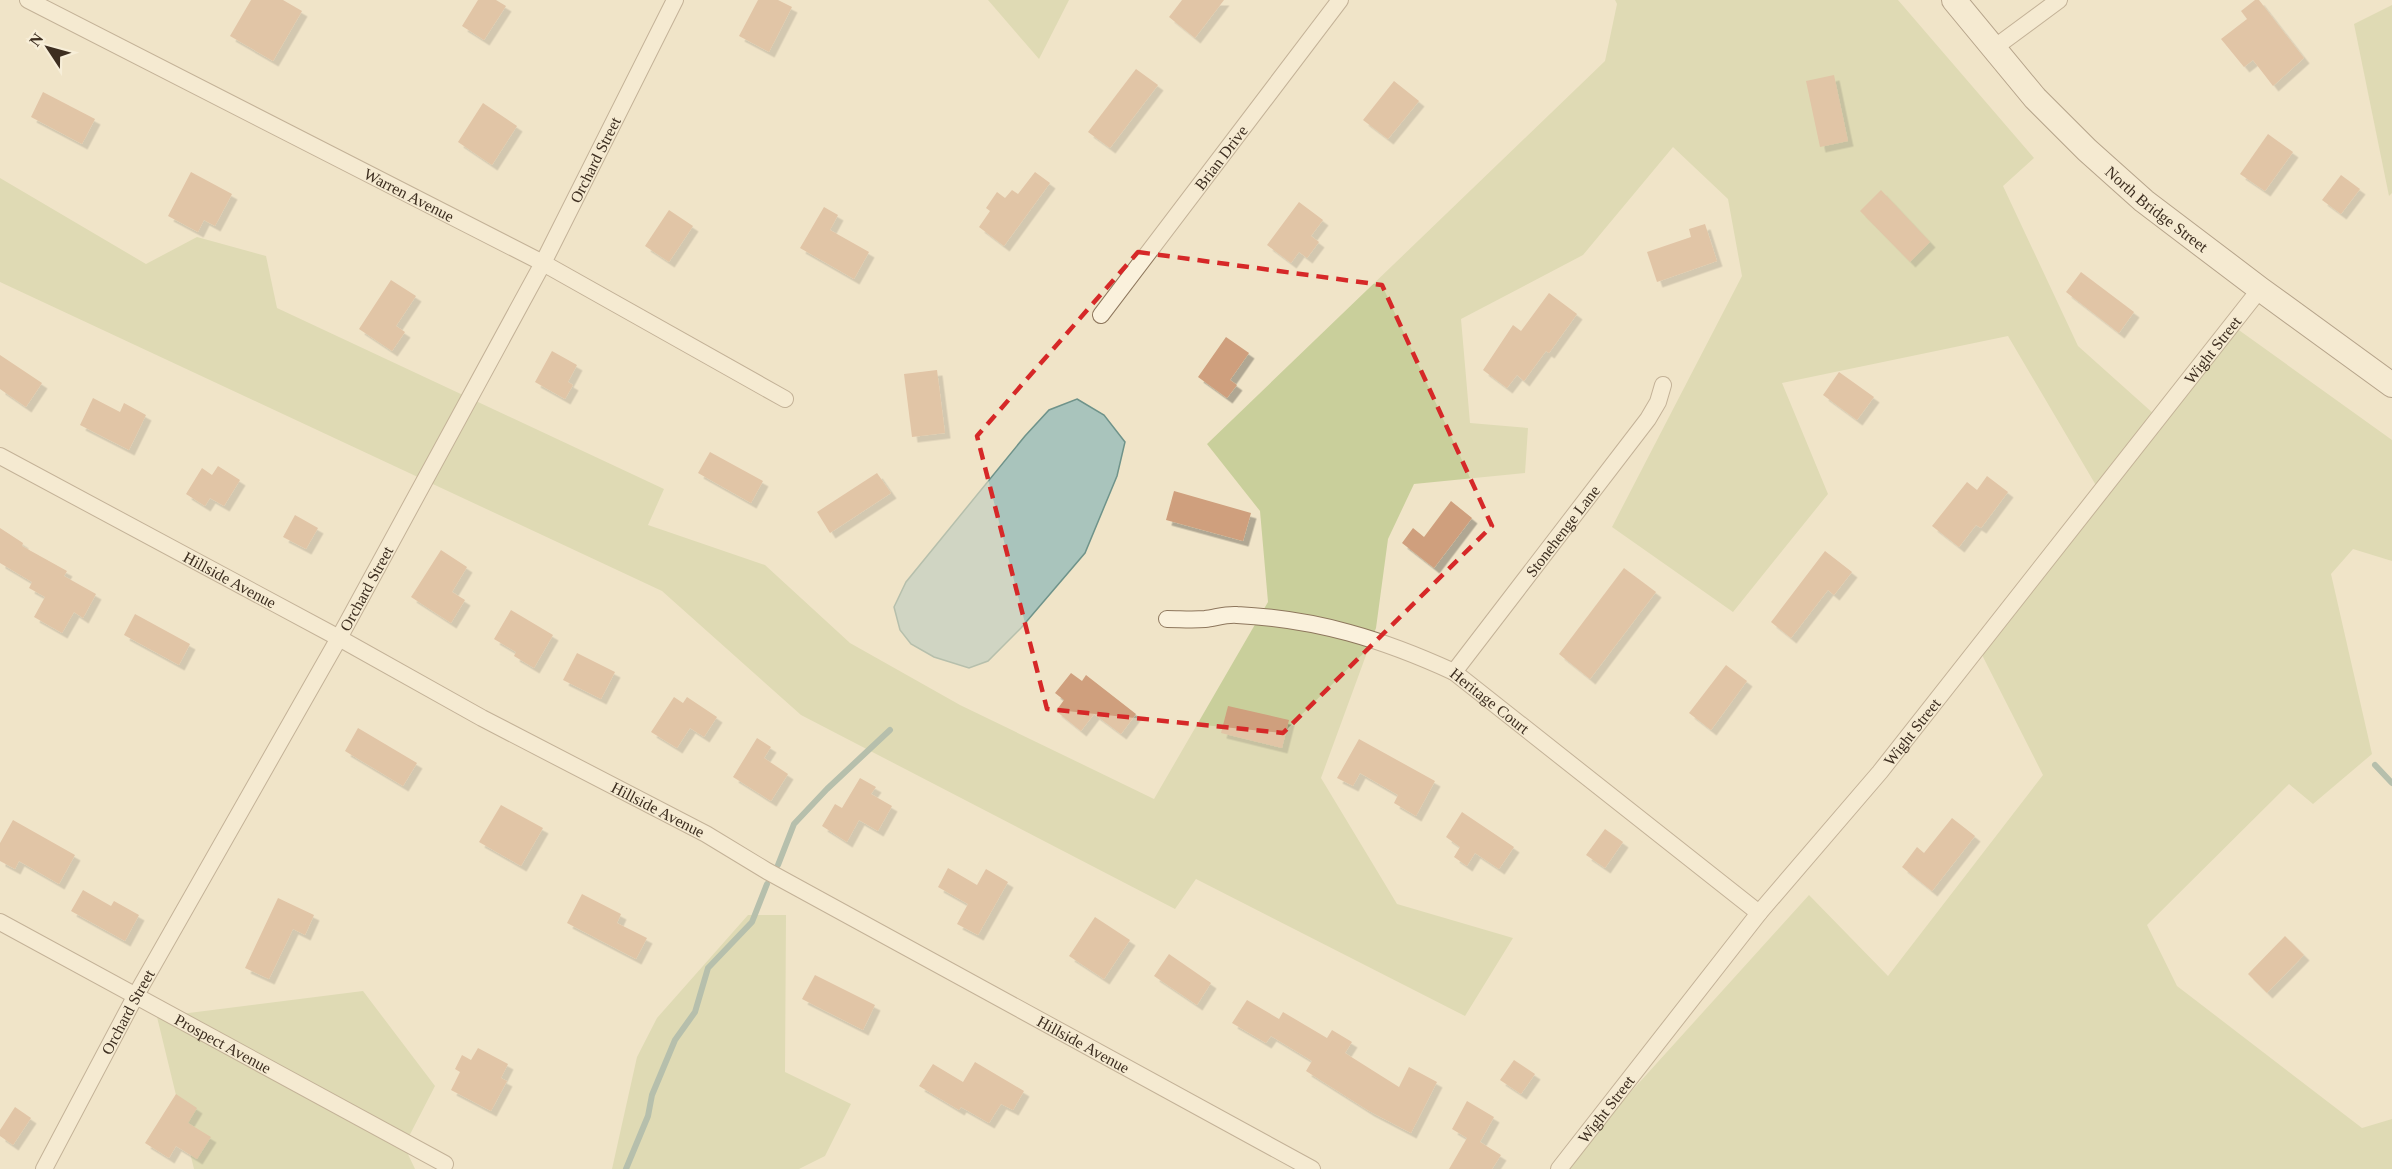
<svg xmlns="http://www.w3.org/2000/svg" width="2392" height="1169" font-family="'Times New Roman',serif">
  <defs>
    <filter id="shadow"><feDropShadow dx="5.5" dy="5.5" stdDeviation="0" flood-color="#0004"/></filter>
  </defs>
  <rect width="100%" height="100%" fill="#f0e4c8"/>
  <g fill="#c9cf9b">
    <path d="M988,0H1069L1039,59Z"/>
    <path d="M1615,0H1898L2034,158L2003,186L2078,346L2164,423L2236,328L2392,440V561L2353,549L2331,574L2372,754L2313,804L2289,784L2147,925L2177,986L2362,1128L2392,1119V1169H1561L1809,895L1888,976L2043,775L1980,651L2104,499L2008,336L1782,383L1828,494L1733,612L1612,527L1742,276L1728,199L1673,147L1583,255L1461,319L1470,423L1528,428L1525,473L1414,484L1388,539L1376,628L1321,778L1397,904L1513,938L1465,1016L1196,879L1175,909L801,715L662,591L0,282V178L146,264L197,237L266,256L277,308L664,489L648,525L765,565L850,643L960,705L1154,799L1268,602L1260,511L1207,444L1605,61L1617,4Z"/>
    <path d="M2392,5V193L2389,196L2354,24Z"/>
    <path d="M748,915H786L785,1072L851,1104L825,1156L799,1169H612L637,1057L657,1018Z"/>
    <path d="M363,991L435,1086L404,1146L415,1169H194L157,1017Z"/>
  </g>
  <path fill="#a9c4bc" stroke="#6f938a" stroke-width="1.5" d="M1077,399L1104,415L1125,442L1117,476L1085,553L1021,628L988,661L969,668L934,657L911,644L900,630L894,607L906,582L1025,436L1049,410Z"/>
  <g fill="none" stroke-linecap="round" stroke-linejoin="round">
    <g stroke="#6f938a" stroke-width="6">
      <path d="M2375,765L2392,783"/>
      <path d="M778,865L794,824L827,789L890,730"/>
      <path d="M626,1169L648,1116L652,1095L675,1040L695,1012L708,968L752,922L767,884"/>
    </g>
  </g>
  <g fill="#cf9f7d" filter="url(#shadow)">
    <path d="M251,0H283L302,11L273,61L230,36Z"/>
    <path d="M478,0H496L506,6L484,40L462,26Z"/>
    <path d="M758,0H778L792,7L769,52L739,36Z"/>
    <path d="M1182,0H1224L1195,38L1169,17Z"/>
    <path d="M2255,0H2259L2304,58L2273,86L2253,60L2244,67L2221,39L2247,19L2241,11Z"/>
    <path d="M1136,69L1158,85L1110,148L1088,132Z"/>
    <path d="M1834,75L1848,141L1820,147L1806,81Z"/>
    <path d="M1394,81L1419,101L1388,139L1363,120Z"/>
    <path d="M43,92L95,119L82,144L31,117Z"/>
    <path d="M483,103L517,126L492,165L458,142Z"/>
    <path d="M2268,134L2293,152L2265,191L2240,174Z"/>
    <path d="M191,172L232,194L215,226L204,220L198,232L168,216Z"/>
    <path d="M1035,172L1050,183L1004,246L979,227L990,211L986,208L997,192L1005,198L1012,190L1018,194Z"/>
    <path d="M2341,175L2360,189L2341,214L2322,200Z"/>
    <path d="M1881,190L1930,242L1910,262L1860,211Z"/>
    <path d="M1299,202L1323,220L1311,236L1319,242L1307,258L1299,252L1291,263L1267,245Z"/>
    <path d="M824,207L838,215L830,230L869,252L854,279L800,248Z"/>
    <path d="M669,210L693,226L669,262L645,246Z"/>
    <path d="M1705,224L1717,261L1657,282L1647,252L1691,237L1689,229Z"/>
    <path d="M2081,272L2134,312L2119,333L2066,292Z"/>
    <path d="M391,280L416,296L396,326L405,332L392,351L359,329Z"/>
    <path d="M1549,293L1577,314L1549,353L1546,351L1524,381L1517,375L1507,388L1483,370L1513,325L1521,331Z"/>
    <path d="M1226,337L1249,353L1230,380L1237,385L1227,398L1198,377Z"/>
    <path d="M552,351L577,365L568,382L573,385L565,399L535,382Z"/>
    <path d="M0,355L42,383L26,407L0,389Z"/>
    <path d="M937,370L945,433L912,437L904,374Z"/>
    <path d="M1839,372L1874,397L1857,420L1823,395Z"/>
    <path d="M93,398L120,412L124,403L146,415L129,450L80,425Z"/>
    <path d="M710,452L763,481L751,503L698,473Z"/>
    <path d="M218,466L240,480L224,506L210,498L205,506L186,494L202,468L212,475Z"/>
    <path d="M877,473L891,493L830,533L817,512Z"/>
    <path d="M1987,476L2008,492L1981,528L1976,525L1959,547L1932,526L1967,482L1977,490Z"/>
    <path d="M1174,491L1251,513L1243,541L1166,520Z"/>
    <path d="M1451,501L1472,518L1434,568L1402,543L1413,528L1424,537Z"/>
    <path d="M295,515L318,528L306,549L283,537Z"/>
    <path d="M0,528L23,543L22,546L67,571L64,576L96,594L83,618L74,612L62,633L34,617L45,597L29,588L32,582L0,563Z"/>
    <path d="M441,550L467,567L452,592L465,600L451,623L411,597Z"/>
    <path d="M1825,551L1852,572L1834,595L1828,590L1791,638L1771,622Z"/>
    <path d="M1624,568L1656,592L1590,679L1559,654Z"/>
    <path d="M511,610L553,635L534,668L514,656L516,652L494,639Z"/>
    <path d="M135,614L190,644L179,665L124,635Z"/>
    <path d="M577,653L615,672L601,699L563,680Z"/>
    <path d="M1726,665L1747,681L1711,730L1689,713Z"/>
    <path d="M1071,673L1082,681L1086,675L1136,714L1121,734L1094,714L1081,731L1056,711L1064,700L1055,693Z"/>
    <path d="M674,697L683,703L687,697L717,717L704,737L690,728L677,748L651,732Z"/>
    <path d="M1228,706L1289,720L1282,748L1221,733Z"/>
    <path d="M358,728L417,763L403,786L345,751Z"/>
    <path d="M757,738L771,747L764,758L788,774L771,801L733,777Z"/>
    <path d="M1359,739L1435,781L1416,816L1394,803L1398,795L1360,773L1353,786L1337,778Z"/>
    <path d="M860,778L876,787L871,794L892,806L878,831L859,820L847,842L822,826L835,804L842,808Z"/>
    <path d="M501,805L543,828L521,866L479,842Z"/>
    <path d="M1462,812L1514,847L1499,869L1475,853L1467,866L1454,857L1460,847L1446,837Z"/>
    <path d="M1952,818L1975,836L1932,891L1902,867L1917,847L1924,853Z"/>
    <path d="M13,820L75,855L59,884L19,861L15,869L0,861V843Z"/>
    <path d="M1605,829L1623,842L1605,868L1586,855Z"/>
    <path d="M948,868L977,885L986,869L1008,882L978,935L957,924L968,904L938,887Z"/>
    <path d="M83,890L111,906L114,901L139,915L125,941L71,911Z"/>
    <path d="M582,894L621,914L617,923L647,938L636,959L567,923Z"/>
    <path d="M278,898L314,915L305,935L293,929L269,979L245,968Z"/>
    <path d="M1095,917L1130,940L1104,979L1069,956Z"/>
    <path d="M2285,936L2304,955L2267,993L2248,974Z"/>
    <path d="M1169,954L1211,983L1197,1005L1154,976Z"/>
    <path d="M815,975L875,1005L863,1030L802,999Z"/>
    <path d="M1247,1000L1279,1019L1283,1012L1327,1038L1332,1030L1352,1042L1345,1053L1399,1087L1409,1067L1437,1082L1411,1133L1369,1111L1306,1071L1312,1061L1271,1036L1266,1043L1232,1023Z"/>
    <path d="M478,1048L508,1064L501,1078L507,1081L491,1111L451,1090L460,1072L455,1069L462,1055L471,1060Z"/>
    <path d="M1514,1060L1535,1074L1521,1094L1500,1080Z"/>
    <path d="M975,1062L1024,1091L1013,1110L1001,1104L989,1123L961,1107L959,1110L919,1086L933,1064L963,1082Z"/>
    <path d="M176,1094L197,1108L188,1123L211,1137L197,1159L176,1146L169,1158L145,1143Z"/>
    <path d="M1467,1101L1494,1117L1480,1142L1501,1155L1492,1169H1449L1467,1138L1452,1129Z"/>
    <path d="M15,1107L31,1118L13,1145L0,1136V1130Z"/>
  </g>
  <g fill="none" stroke-linecap="round" stroke-linejoin="round">
    <g stroke="#8d765c" stroke-width="18">
      <g id="street">
        <path id="s1" d="M28,0L543,263L785,399"/>
        <path d="M1994,48L2059,0"/>
        <path id="s2" d="M1101,315L1340,0"/>
        <path id="s3" d="M0,456L339,638L482,718L706,834L767,871L1312,1169"/>
        <path id="s4" d="M1167,619C1180,619 1192,620 1205,619C1215,618 1226,614 1237,615C1317,619 1382,639 1454,672L1759,913"/>
        <path id="s5" d="M1454,672L1648,419L1658,402L1663,385"/>
        <path id="s6" d="M0,922L445,1164"/>
        <path id="s7" d="M44,1169L136,995L339,638L543,263L675,0"/>
        <path id="s8" d="M1559,1169L1759,913L1880,772L2260,289"/>
      </g>
    </g>
    <g stroke="#6f573f" stroke-width="26">
      <g id="secondary">
        <path id="s9" d="M1954,0L2035,98L2087,150L2144,201L2260,289L2392,385"/>
      </g>
    </g>
    <use href="#street" stroke="#faf1dc" stroke-width="16"/>
    <use href="#secondary" stroke="#faf1dc" stroke-width="24"/>
  </g>
  <path d="M0 0H2392V1169H0ZM1138,252L1382,285L1492,526L1283,733L1047,709L977,436Z" fill="#f0e4c8" fill-opacity=".55" fill-rule="evenodd"/>
  <path fill="none" stroke="#d62828" stroke-width="4.5" stroke-dasharray="12 8" stroke-linejoin="round" d="M1138,252L1382,285L1492,526L1283,733L1047,709L977,436Z"/>
  <g text-anchor="middle" dominant-baseline="central" stroke-width="6" stroke-linejoin="round" paint-order="stroke">
    <g font-size="16" fill="#3d2e20" stroke="#f7eed8">
      <text stroke="none"><textPath href="#s2" startOffset="198">Brian Drive</textPath></text>
      <text stroke="none"><textPath href="#s7" startOffset="1150">Orchard Street</textPath></text>
      <text stroke="none"><textPath href="#s1" startOffset="428">Warren Avenue</textPath></text>
      <text stroke="none"><textPath href="#s9" startOffset="292">North Bridge Street</textPath></text>
      <text stroke="none"><textPath href="#s8" startOffset="1048">Wight Street</textPath></text>
      <text stroke="none"><textPath href="#s5" startOffset="178">Stonehenge Lane</textPath></text>
      <text stroke="none"><textPath href="#s3" startOffset="261">Hillside Avenue</textPath></text>
      <text stroke="none"><textPath href="#s7" startOffset="664">Orchard Street</textPath></text>
      <text stroke="none"><textPath href="#s4" startOffset="342">Heritage Court</textPath></text>
      <text stroke="none"><textPath href="#s8" startOffset="562">Wight Street</textPath></text>
      <text stroke="none"><textPath href="#s3" startOffset="747">Hillside Avenue</textPath></text>
      <text stroke="none"><textPath href="#s7" startOffset="178">Orchard Street</textPath></text>
      <text stroke="none"><textPath href="#s6" startOffset="254">Prospect Avenue</textPath></text>
      <text stroke="none"><textPath href="#s3" startOffset="1233">Hillside Avenue</textPath></text>
      <text stroke="none"><textPath href="#s8" startOffset="76">Wight Street</textPath></text>
    </g>
  </g>
  <g transform="translate(48 48) rotate(306)" stroke="#f7eed8" stroke-width="4.5" paint-order="stroke">
  <path d="M0-4.5L10 22L0 15L-10 22Z" fill="#3d2e20"/>
  <text y="-9" font-size="16" font-weight="bold" text-anchor="middle" fill="#3d2e20">N</text>
  </g>
</svg>
